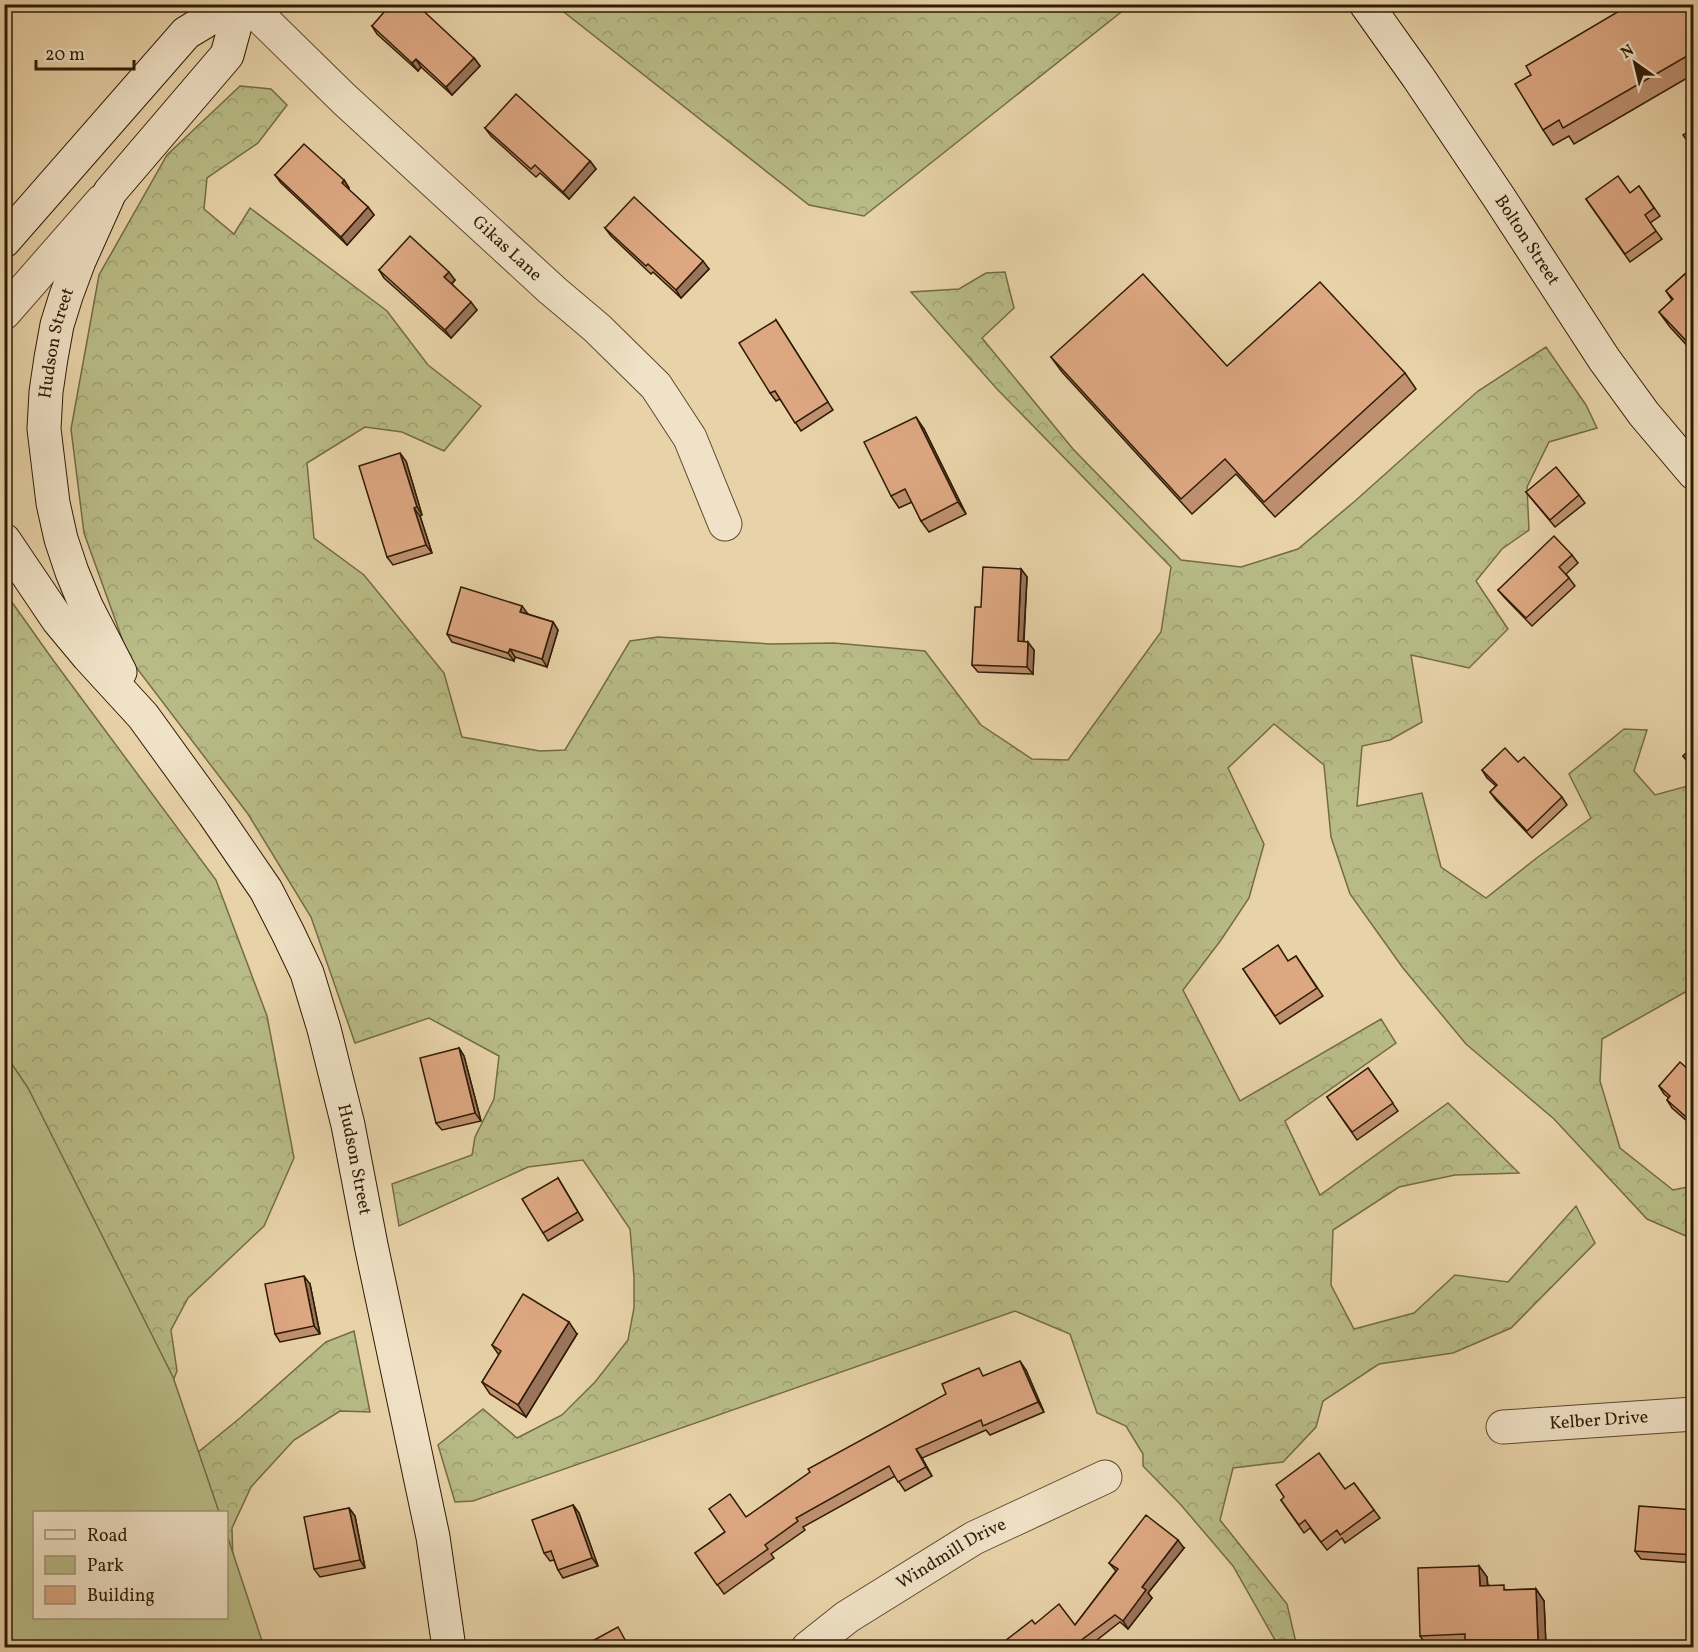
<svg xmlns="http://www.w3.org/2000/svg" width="1698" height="1652" font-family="Vollkorn,serif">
  <defs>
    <pattern id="forest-crowns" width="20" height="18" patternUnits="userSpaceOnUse" patternTransform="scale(1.5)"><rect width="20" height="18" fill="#b8bb86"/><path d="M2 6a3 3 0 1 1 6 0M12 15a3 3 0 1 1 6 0" fill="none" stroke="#9ea072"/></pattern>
  </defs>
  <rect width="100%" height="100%" fill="#e8d2a8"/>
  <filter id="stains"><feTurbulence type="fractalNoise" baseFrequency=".00333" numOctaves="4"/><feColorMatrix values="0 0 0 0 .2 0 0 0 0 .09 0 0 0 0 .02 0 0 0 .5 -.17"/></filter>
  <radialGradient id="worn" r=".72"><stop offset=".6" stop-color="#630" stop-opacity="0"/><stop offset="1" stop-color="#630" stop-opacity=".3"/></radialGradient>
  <g fill="url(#forest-crowns)" stroke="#746b46" stroke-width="1.5" fill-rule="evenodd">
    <path d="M555,5H1130L864,216L809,205Z"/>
    <path d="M240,86L271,89L287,105L258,143L207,178L204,209L234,234L250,208L387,311L428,365L481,406L444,451L402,432L365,427L307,463L314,538L364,575L444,673L462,737L540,751L565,750L630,641L658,637L771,644L834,643L925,651L981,725L1032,759L1068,760L1161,632L1171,567L997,389L911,292L959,289L986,273L1005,272L1014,308L982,338L1073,449L1181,560L1241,567L1298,549L1355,501L1478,391L1546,347L1586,405L1597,428L1549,442L1527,487L1529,530L1502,549L1476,581L1508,629L1469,668L1411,655L1422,722L1390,740L1362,746L1357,806L1422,793L1441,867L1486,898L1538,857L1591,818L1569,774L1624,729L1647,730L1634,771L1655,795L1691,785L1693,787V995L1687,991L1602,1039L1600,1081L1620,1148L1673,1190L1693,1186V1239L1647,1219L1554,1119L1466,1044L1403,968L1350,894L1331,837L1324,765L1274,724L1228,768L1264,844L1249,898L1221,940L1183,990L1240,1101L1381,1019L1396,1043L1285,1121L1320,1195L1448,1103L1519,1173L1455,1175L1399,1187L1333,1230L1331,1285L1354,1329L1414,1313L1455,1275L1508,1282L1576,1206L1595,1243L1511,1328L1453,1353L1379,1364L1323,1401L1316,1427L1283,1462L1233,1468L1220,1520L1287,1604L1297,1647H1279L1233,1566L1181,1505L1143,1466V1454L1126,1426L1097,1413L1070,1334L1015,1311L473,1501L455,1502L438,1445L483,1409L517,1438L562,1415L595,1382L628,1340L634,1308V1277L630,1229L583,1160L528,1167L399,1226L392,1184L472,1155L475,1137L494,1099L499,1056L429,1018L355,1043L311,917L248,814L129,658L84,533L71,429L99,275L167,155Z"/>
    <path d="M4,591L53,660L216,880L267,1016L294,1158L264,1226L188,1298L171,1330L177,1371L152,1434L186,1462L240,1418L326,1342L354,1331L370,1412L340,1411L294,1440L251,1487L232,1528L234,1602L251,1638L293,1647H5ZM34,1512H226V1618H34Z"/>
  </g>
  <path fill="#b8bb86" stroke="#746b46" stroke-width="1.5" d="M5,1054L28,1088L173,1377L219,1512H34V1618H226L227,1535L264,1647H5Z"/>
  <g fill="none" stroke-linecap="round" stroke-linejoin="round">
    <g stroke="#5d492e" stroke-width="35">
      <g id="street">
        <path id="s1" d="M247,4L344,99L552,290L597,328L656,386L690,438L725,524"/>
        <path d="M4,313L102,201"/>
        <path id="s2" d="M1503,1427L1694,1414"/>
        <path id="s3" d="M808,1648L847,1617L974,1538L1105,1477"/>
      </g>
    </g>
    <g stroke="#2f1b05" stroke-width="35">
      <g id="secondary">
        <path id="s4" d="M1366,4L1418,77L1500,199L1604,359L1644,414L1694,473"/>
        <path d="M4,241L186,33L234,4"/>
        <path id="s5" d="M4,540L58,620L88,656L143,716L214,814L266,890L288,933L307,973L324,1029L348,1125L371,1245L433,1537L449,1648"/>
        <path id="s6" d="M120,672L86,606L72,572L61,539L53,503L44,429L46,392L51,358L57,325L66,296L79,261L110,192L227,55L241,4"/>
      </g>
    </g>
    <use href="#street" stroke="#f0e2c6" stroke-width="33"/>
    <use href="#secondary" stroke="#f0e2c6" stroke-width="33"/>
  </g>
  <g fill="#be9070" stroke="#2f1b05" stroke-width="1.5">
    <path d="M1694,4V74L1574,144L1569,136L1553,145L1543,130Z"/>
    <path d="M372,26L474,58L480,66L452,95L421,67L418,71L377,34Z"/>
    <path d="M485,128L590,161L596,169L569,199L540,173L536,177L491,136Z"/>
    <path d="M275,175L344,180L349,188L348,189L368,207L374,215L347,245L281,183Z"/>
    <path d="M1639,186L1660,216L1650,223L1662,239L1630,262L1586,199L1630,193Z"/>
    <path d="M605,228L709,269L681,298L653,272L651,274L611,236Z"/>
    <path d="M1694,266V353L1670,327L1659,312L1672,300L1666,291Z"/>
    <path d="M379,270L455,280L452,284L477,310L451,338L384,278Z"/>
    <path d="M776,320L833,410L801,431L780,399L776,401L770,393Z"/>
    <path d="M1051,357L1227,366L1405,373L1416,389L1275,517L1236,474L1192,514L1062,372Z"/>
    <path d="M924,429L966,514L929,532L921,521L912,502L899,508L891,496Z"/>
    <path d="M406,461L422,515L420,516L432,553L393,565L387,557Z"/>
    <path d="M1526,492L1579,495L1585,503L1555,527Z"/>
    <path d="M1572,555L1578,563L1566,574L1575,586L1532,626L1504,597L1498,590Z"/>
    <path d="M1021,569L1027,577L1024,641L1034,650L1033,674L978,672L972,665L981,607Z"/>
    <path d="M528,614L553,622L558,630L547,667L515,657L514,661L452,642L447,634Z"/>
    <path d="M1694,746V770L1683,756Z"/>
    <path d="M1518,762L1562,797L1567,805L1532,838L1496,800L1490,792L1496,786L1487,778L1482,770Z"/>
    <path d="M1296,956L1323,996L1280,1024L1243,969L1289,961Z"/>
    <path d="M459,1048L464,1056L481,1121L442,1130L436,1123Z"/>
    <path d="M1368,1068L1398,1111L1357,1140L1327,1097Z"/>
    <path d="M1694,1069V1127L1672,1108L1667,1100L1669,1098L1664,1094L1659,1086Z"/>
    <path d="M558,1178L583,1220L548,1241L543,1233Z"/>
    <path d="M310,1284L320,1334L280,1342L275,1334Z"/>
    <path d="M577,1334L526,1417L490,1394L482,1382L499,1355L492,1345Z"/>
    <path d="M1026,1370L1044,1412L990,1435L986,1430L922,1458L932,1476L905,1491L895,1476L803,1527L805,1530L771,1554L774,1558L724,1594L695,1553L746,1517L984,1376Z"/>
    <path d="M1354,1483L1380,1518L1345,1543L1342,1538L1327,1550L1310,1528L1304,1533L1281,1500L1345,1489Z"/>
    <path d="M573,1505L579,1513L598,1566L563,1578L558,1570L554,1560L550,1561L544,1553Z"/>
    <path d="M349,1508L355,1516L365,1568L320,1577L314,1569Z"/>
    <path d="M1694,1510V1563L1641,1559L1635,1551Z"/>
    <path d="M1184,1548L1148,1593L1152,1598L1128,1629L1120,1622L1088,1647H1005L1035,1624L1075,1625L1116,1571L1109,1563Z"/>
    <path d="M1479,1566L1487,1577L1488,1585L1507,1590L1536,1589L1544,1601L1546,1647H1470L1469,1646L1428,1647L1420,1636Z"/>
  </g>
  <g fill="#9b755b" stroke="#2f1b05" stroke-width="1.5">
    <path d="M474,58L480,66L452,95L446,87Z"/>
    <path d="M416,59L421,67L418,71L412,63Z"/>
    <path d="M590,161L596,169L569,199L563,192Z"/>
    <path d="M344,180L349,188L347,191L342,183Z"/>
    <path d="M368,207L374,215L347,245L341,237Z"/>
    <path d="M703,261L709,269L681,298L676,290Z"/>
    <path d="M449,272L455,280L450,285L444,277Z"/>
    <path d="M471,302L477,310L451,338L445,330Z"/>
    <path d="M916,417L924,429L966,514L958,502Z"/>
    <path d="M400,453L406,461L422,515L417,507Z"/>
    <path d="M414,508L420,516L432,553L426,545Z"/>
    <path d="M1021,569L1027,577L1023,649L1018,641Z"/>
    <path d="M522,606L528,614L520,612Z"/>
    <path d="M553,622L558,630L547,667L542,659Z"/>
    <path d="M1028,642L1034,650L1033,674L1027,667Z"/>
    <path d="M510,649L515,657L514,661L508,653Z"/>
    <path d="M459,1048L464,1056L481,1121L475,1113Z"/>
    <path d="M304,1276L310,1284L320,1334L314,1326Z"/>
    <path d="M569,1322L577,1334L526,1417L518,1405Z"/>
    <path d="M1020,1361L1026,1370L1044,1412L1038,1402Z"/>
    <path d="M916,1449L922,1458L932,1476L926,1467Z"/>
    <path d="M573,1505L579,1513L598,1566L592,1558Z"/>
    <path d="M349,1508L355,1516L365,1568L360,1560Z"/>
    <path d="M1178,1540L1184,1548L1148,1593L1152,1598L1128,1629L1123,1621L1142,1587Z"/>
    <path d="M1479,1566L1487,1577L1488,1597L1480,1586Z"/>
    <path d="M1536,1589L1544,1601L1546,1647H1543L1538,1640Z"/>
  </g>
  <g fill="#dda782" stroke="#2f1b05" stroke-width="1.5">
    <path d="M391,4H416L474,58L446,87L416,59L412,63L372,26Z"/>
    <path d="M1631,4H1694V52L1563,128L1559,120L1543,130L1515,84L1531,75L1526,66Z"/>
    <path d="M516,94L590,161L563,192L535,165L531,169L485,128Z"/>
    <path d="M1694,128V150L1683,135Z"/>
    <path d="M304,144L344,180L342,183L368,207L341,237L275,175Z"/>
    <path d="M1618,176L1630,193L1639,186L1654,208L1645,215L1656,231L1625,254L1586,199Z"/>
    <path d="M634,197L703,261L676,290L648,264L646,266L605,228Z"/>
    <path d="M410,236L449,272L444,277L471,302L445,330L379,270Z"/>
    <path d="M1694,266V349L1659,312L1673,299L1666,291Z"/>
    <path d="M1143,274L1227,366L1320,282L1405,373L1264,502L1225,459L1181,499L1051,357Z"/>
    <path d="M776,320L828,402L795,423L775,391L770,393L739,343Z"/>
    <path d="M916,417L958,502L921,521L905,489L891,496L864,442Z"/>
    <path d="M400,453L417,507L414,508L426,545L387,557L359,466Z"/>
    <path d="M1556,467L1579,495L1550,520L1526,492Z"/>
    <path d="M1554,536L1572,555L1559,567L1569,578L1526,618L1498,590Z"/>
    <path d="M983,567L1021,569L1018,641L1028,642L1027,667L972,665L975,607H981Z"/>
    <path d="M461,587L522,606L520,612L553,622L542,659L510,649L508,653L447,634Z"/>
    <path d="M1694,746V767L1683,756Z"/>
    <path d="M1505,748L1518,762L1524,757L1562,797L1527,831L1490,792L1497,785L1482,770Z"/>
    <path d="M1278,945L1288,961L1296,956L1317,988L1275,1016L1243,969Z"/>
    <path d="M459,1048L475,1113L436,1123L420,1058Z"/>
    <path d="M1680,1062L1690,1071L1693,1068L1694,1069V1124L1667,1100L1670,1096L1659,1086Z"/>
    <path d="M1368,1068L1393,1103L1352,1132L1327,1097Z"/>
    <path d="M558,1178L578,1212L543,1233L522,1199Z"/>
    <path d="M304,1276L314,1326L275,1334L265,1284Z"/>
    <path d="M523,1294L569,1322L518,1405L482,1382L501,1351L492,1345Z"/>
    <path d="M1020,1361L1038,1402L983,1426L981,1420L916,1449L926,1467L898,1482L889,1466L796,1518L798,1521L765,1545L768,1549L717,1585L695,1553L725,1532L709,1509L730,1494L746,1517L810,1472L808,1469L946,1394L942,1384L979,1368L983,1376Z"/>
    <path d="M1319,1453L1345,1489L1354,1483L1374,1510L1340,1535L1337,1530L1321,1542L1305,1520L1299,1525L1281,1500L1284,1497L1276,1485Z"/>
    <path d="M573,1505L592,1558L558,1570L551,1551L544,1553L532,1520Z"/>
    <path d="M1639,1506L1694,1510V1555L1635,1551Z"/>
    <path d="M349,1508L360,1560L314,1569L304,1517Z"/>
    <path d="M1146,1515L1178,1540L1142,1587L1146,1590L1123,1621L1115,1615L1072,1647H1005L1008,1645L1005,1641L1032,1620L1035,1624L1059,1604L1075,1625L1118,1569L1109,1563Z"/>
    <path d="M1479,1566L1480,1586L1504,1585V1590L1536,1589L1538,1640H1465V1634L1420,1636L1418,1568Z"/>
    <path d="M618,1627L629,1647H587L585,1645Z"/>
    <path d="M365,1645L366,1647H355Z"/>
  </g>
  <g text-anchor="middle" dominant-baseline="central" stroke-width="6" stroke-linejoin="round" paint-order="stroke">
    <g font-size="18" fill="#2f1b05" stroke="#f0e2c6">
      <text stroke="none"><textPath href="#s4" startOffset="286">Bolton Street</textPath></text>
      <text stroke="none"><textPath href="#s1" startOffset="357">Gikas Lane</textPath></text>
      <text stroke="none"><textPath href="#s6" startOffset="344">Hudson Street</textPath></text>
      <text stroke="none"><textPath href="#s5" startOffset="723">Hudson Street</textPath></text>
      <text stroke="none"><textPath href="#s2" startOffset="96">Kelber Drive</textPath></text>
      <text stroke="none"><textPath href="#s3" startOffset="172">Windmill Drive</textPath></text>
    </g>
  </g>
  <rect width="1698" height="1652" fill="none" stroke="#e8d2a8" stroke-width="24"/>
  <rect x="6" y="6" width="1686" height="1640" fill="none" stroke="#2f1b05" stroke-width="3"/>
  <rect x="12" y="12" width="1674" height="1628" fill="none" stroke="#2f1b05" stroke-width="1.5"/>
  <rect x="33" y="1511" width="195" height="108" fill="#f0e2c6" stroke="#a39279" stroke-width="1.5"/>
  <rect x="45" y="1530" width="30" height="9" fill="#f0e2c6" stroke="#a39279" stroke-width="1.5"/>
  <text x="87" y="1541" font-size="18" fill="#2f1b05">Road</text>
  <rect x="45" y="1556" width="30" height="18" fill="#b8bb86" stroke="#a39279" stroke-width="1.5"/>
  <text x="87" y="1571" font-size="18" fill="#2f1b05">Park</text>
  <rect x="45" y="1586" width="30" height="18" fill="#dda782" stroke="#a39279" stroke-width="1.5"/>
  <text x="87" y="1601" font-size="18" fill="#2f1b05">Building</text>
  <g transform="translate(1635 63) rotate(326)" stroke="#f0e2c6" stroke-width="4.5" paint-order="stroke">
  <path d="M0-4.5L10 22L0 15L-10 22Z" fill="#2f1b05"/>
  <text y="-9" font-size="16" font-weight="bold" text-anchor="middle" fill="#2f1b05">N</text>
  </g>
  <path d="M36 60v9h98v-9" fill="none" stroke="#2f1b05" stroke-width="3"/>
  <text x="45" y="60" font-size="18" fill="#2f1b05" stroke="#f0e2c6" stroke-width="4.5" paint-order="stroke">20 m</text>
  <rect width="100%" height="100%" filter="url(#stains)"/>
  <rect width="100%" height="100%" fill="url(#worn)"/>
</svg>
